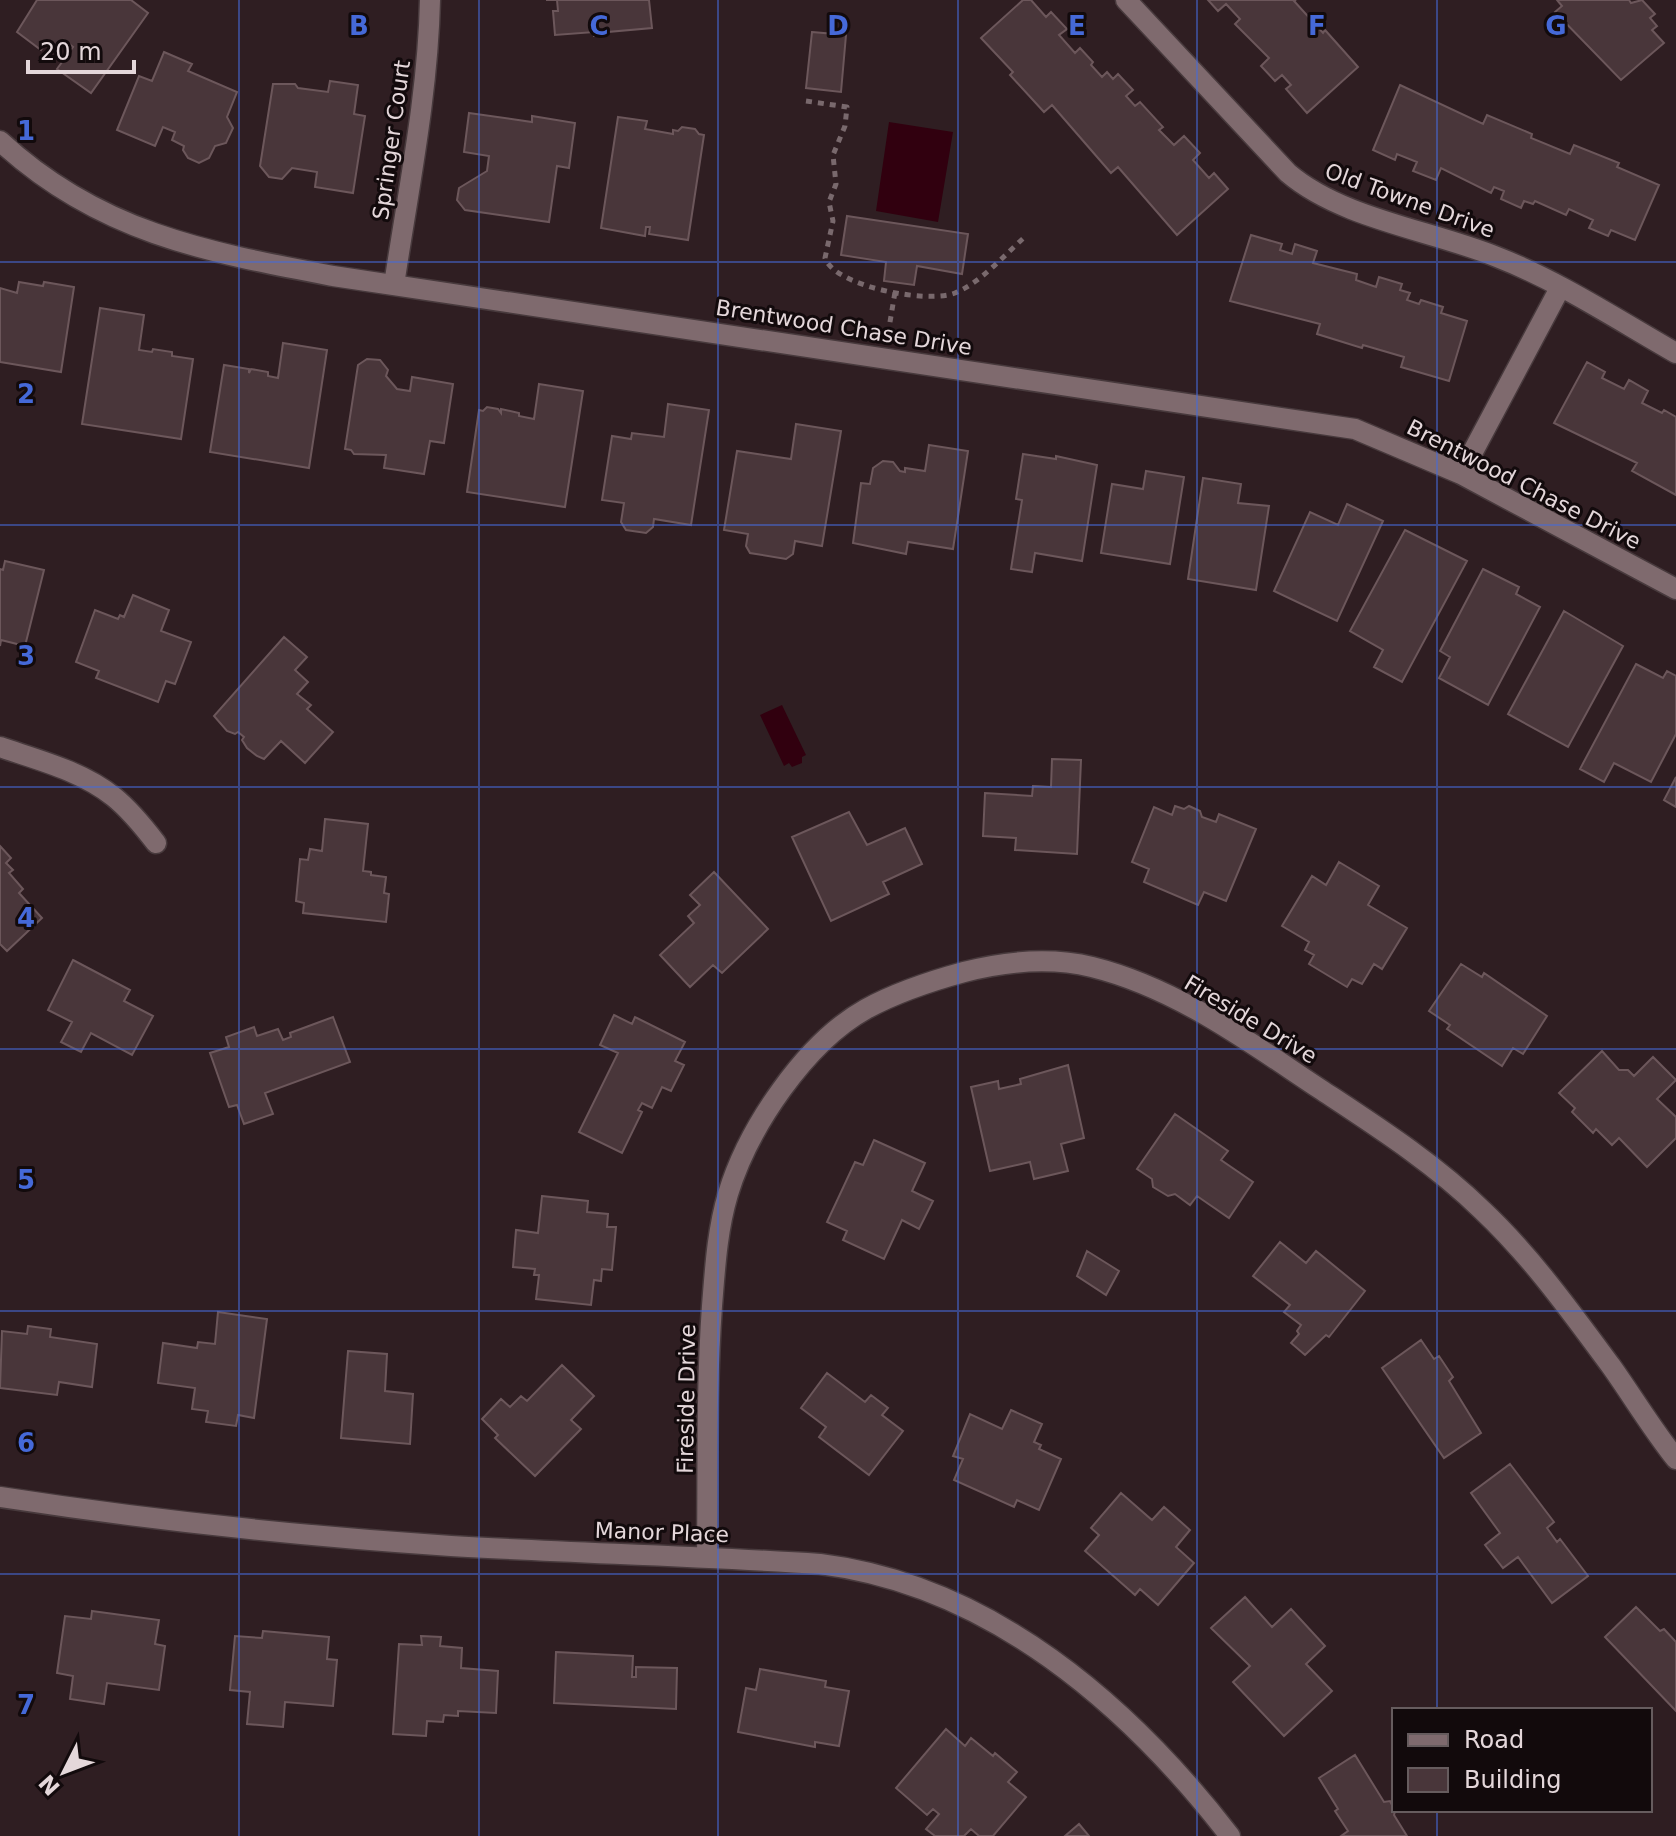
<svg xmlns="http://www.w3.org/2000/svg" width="1676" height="1836" font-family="'DejaVu Sans',sans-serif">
<rect width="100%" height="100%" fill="#2f1e22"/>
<path fill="#31000f" d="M 889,122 L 953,132 L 938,222 L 876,211 Z
M 782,705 L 806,755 L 802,757 L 802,763 L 792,767 L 789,763 L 784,766 L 760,715 Z"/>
<path fill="#49363a" stroke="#6c575b" stroke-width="2" d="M 37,0 L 131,0 L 148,13 L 91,93 L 57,69 L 73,47 L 64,40 L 58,48 L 47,41 L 41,50 L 17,32 Z
M 546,0 L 649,0 L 652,28 L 608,32 L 608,35 L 594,36 L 594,32 L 555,35 L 553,11 L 558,11 L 557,0 Z
M 1023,0 L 1031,0 L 1046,17 L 1051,12 L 1067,29 L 1059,35 L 1075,53 L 1080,48 L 1093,62 L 1091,65 L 1102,77 L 1107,72 L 1113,79 L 1118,74 L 1133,90 L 1126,96 L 1135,106 L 1140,102 L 1163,127 L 1159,130 L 1174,145 L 1184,136 L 1200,153 L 1193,160 L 1209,178 L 1214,173 L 1228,189 L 1177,235 L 1118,167 L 1111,173 L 1052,105 L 1044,112 L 1010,75 L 1013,72 L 981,38 Z
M 1208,0 L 1296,0 L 1294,1 L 1323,33 L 1325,30 L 1358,67 L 1307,113 L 1286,89 L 1291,85 L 1282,75 L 1275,81 L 1261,66 L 1269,58 L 1235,24 L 1240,19 L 1226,4 L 1218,11 Z
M 1557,0 L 1629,0 L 1631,3 L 1642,0 L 1655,14 L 1650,18 L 1657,26 L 1652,30 L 1664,43 L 1621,80 L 1555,12 L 1562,6 Z
M 812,32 L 846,35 L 841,92 L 806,88 Z
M 164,52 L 192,64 L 188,71 L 237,92 L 227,117 L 233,128 L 226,143 L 215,146 L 209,158 L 199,163 L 188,158 L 183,150 L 184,146 L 172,140 L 175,132 L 163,127 L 155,146 L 117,130 L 139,76 L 152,81 Z
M 330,81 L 358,85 L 354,114 L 365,116 L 353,193 L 315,187 L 317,172 L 292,168 L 282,179 L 269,177 L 260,166 L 273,84 L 295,84 L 298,88 L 328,92 Z
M 1400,85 L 1483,124 L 1487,115 L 1532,134 L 1531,138 L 1570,154 L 1574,145 L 1619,163 L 1617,167 L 1659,185 L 1635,240 L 1611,230 L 1608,236 L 1589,228 L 1593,220 L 1569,209 L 1566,215 L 1535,201 L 1533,204 L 1524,201 L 1521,208 L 1501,199 L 1504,191 L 1494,187 L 1491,193 L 1441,168 L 1436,180 L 1413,171 L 1417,162 L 1397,154 L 1395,160 L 1373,150 Z
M 469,113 L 532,122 L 532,116 L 575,123 L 569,168 L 557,166 L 549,222 L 465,210 L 457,200 L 459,188 L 487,171 L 489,156 L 464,152 Z
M 618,117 L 647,121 L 645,129 L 673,134 L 673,130 L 678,131 L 682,127 L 695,129 L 699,134 L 704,135 L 688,240 L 649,234 L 650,227 L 646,227 L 645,236 L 601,228 Z
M 847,216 L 968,234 L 962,274 L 917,266 L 914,285 L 884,281 L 886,262 L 841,255 Z
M 1251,235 L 1282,244 L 1280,250 L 1292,254 L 1295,244 L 1317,251 L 1313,263 L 1357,274 L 1356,280 L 1376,287 L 1379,277 L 1402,284 L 1400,290 L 1410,293 L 1407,300 L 1419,304 L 1421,300 L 1443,307 L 1441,313 L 1467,321 L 1449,381 L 1401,367 L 1404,357 L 1363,345 L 1362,348 L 1317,334 L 1320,324 L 1230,301 Z
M 19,282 L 43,286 L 44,282 L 74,287 L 61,372 L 0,362 L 0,288 L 17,293 Z
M 100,308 L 144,315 L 139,350 L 152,352 L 153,349 L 172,352 L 172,356 L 193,359 L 181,439 L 82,424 Z
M 283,343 L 327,350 L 309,468 L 210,452 L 224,365 L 249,369 L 249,373 L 251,369 L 268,372 L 268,376 L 278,378 Z
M 367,359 L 380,360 L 388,370 L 386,376 L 397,389 L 410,391 L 412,377 L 453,384 L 444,443 L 430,441 L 424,474 L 384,468 L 386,455 L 354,454 L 351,450 L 345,449 L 358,365 Z
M 1587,362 L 1605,372 L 1602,378 L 1624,389 L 1629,380 L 1648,391 L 1642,403 L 1662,413 L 1664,410 L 1676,417 L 1676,495 L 1632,471 L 1637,463 L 1554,423 Z
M 539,384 L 583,391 L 565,507 L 467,492 L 479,410 L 483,411 L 487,407 L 498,409 L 501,413 L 501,409 L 519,413 L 519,416 L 534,419 Z
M 668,404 L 709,410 L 691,525 L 654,519 L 653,527 L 646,533 L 626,530 L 621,522 L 624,503 L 602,500 L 612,436 L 631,439 L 632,433 L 664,437 Z
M 796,424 L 841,431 L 822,546 L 795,541 L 793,554 L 786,559 L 750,553 L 746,546 L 748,534 L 724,530 L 737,451 L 791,459 Z
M 929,445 L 968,451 L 953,549 L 908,542 L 906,554 L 853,543 L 861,483 L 870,484 L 873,468 L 883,461 L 893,462 L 900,471 L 905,472 L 905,468 L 925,471 Z
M 1023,454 L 1056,459 L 1056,456 L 1097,465 L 1082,561 L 1035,553 L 1032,572 L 1011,569 L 1022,500 L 1016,499 Z
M 1146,471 L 1184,477 L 1170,564 L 1101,553 L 1112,484 L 1143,489 Z
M 1203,478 L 1241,484 L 1238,503 L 1269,506 L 1256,590 L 1188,579 Z
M 1347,504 L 1383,521 L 1337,621 L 1274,591 L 1310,512 L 1338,525 Z
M 1405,530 L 1467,561 L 1402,682 L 1374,667 L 1383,650 L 1350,631 Z
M 5,561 L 44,570 L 25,646 L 1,640 L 0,646 L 0,569 L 3,570 Z
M 1483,569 L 1519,587 L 1516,594 L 1540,607 L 1488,705 L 1439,678 L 1450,657 L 1440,651 Z
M 133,595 L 169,610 L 161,631 L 191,642 L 175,684 L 166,681 L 158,702 L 96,678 L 99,671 L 76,662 L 95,610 L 118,619 L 120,615 L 124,617 Z
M 1564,611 L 1623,646 L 1568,747 L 1508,714 Z
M 284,637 L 307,657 L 295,670 L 308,682 L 297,694 L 311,705 L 307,709 L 333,732 L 305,763 L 281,741 L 264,759 L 257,756 L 247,748 L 242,740 L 244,737 L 238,732 L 235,734 L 227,731 L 214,716 Z
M 1636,664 L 1663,678 L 1667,671 L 1676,676 L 1676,734 L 1651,782 L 1614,763 L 1604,782 L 1580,769 Z
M 1052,759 L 1081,760 L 1077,854 L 1015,850 L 1016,838 L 983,836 L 985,793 L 1032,796 L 1033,786 L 1051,787 Z
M 1676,777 L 1676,807 L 1664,800 Z
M 1175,806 L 1184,809 L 1189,806 L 1200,811 L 1202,817 L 1216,822 L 1219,814 L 1256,829 L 1226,901 L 1204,892 L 1198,905 L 1144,882 L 1149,869 L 1132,862 L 1154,807 L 1172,815 Z
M 849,812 L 867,845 L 905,828 L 922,864 L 883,882 L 889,894 L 831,921 L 792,837 Z
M 325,819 L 368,824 L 363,871 L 371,872 L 371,875 L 386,877 L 384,893 L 389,894 L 386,922 L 303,913 L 304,903 L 296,901 L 300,859 L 308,860 L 310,849 L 322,851 Z
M 0,846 L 11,858 L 6,863 L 13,870 L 9,873 L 23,889 L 19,893 L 42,918 L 7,951 L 0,944 Z
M 1339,862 L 1379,886 L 1368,905 L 1407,928 L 1382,969 L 1374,964 L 1362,984 L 1352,979 L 1347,987 L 1309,964 L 1314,955 L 1305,950 L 1309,942 L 1282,926 L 1312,876 L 1326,885 Z
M 714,872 L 768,929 L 722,973 L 713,965 L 690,987 L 660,955 L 694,923 L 688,916 L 700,905 L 690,895 Z
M 73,960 L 130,990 L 124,1001 L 153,1016 L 132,1055 L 91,1033 L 81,1052 L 61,1042 L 72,1022 L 48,1010 Z
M 1461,964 L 1482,977 L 1484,973 L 1547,1016 L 1523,1054 L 1513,1048 L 1502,1066 L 1447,1029 L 1450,1025 L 1429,1011 Z
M 614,1015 L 632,1024 L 635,1017 L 685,1042 L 675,1061 L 684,1065 L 671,1091 L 662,1087 L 652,1108 L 642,1103 L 638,1110 L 642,1112 L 622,1153 L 579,1132 L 618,1053 L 600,1045 Z
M 333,1017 L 350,1062 L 265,1093 L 273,1114 L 244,1124 L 237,1105 L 229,1107 L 210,1053 L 229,1047 L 226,1037 L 254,1027 L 257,1036 L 278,1029 L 283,1040 L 291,1037 L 290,1033 Z
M 1602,1051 L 1619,1070 L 1628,1070 L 1634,1076 L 1653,1057 L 1676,1080 L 1657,1099 L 1676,1117 L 1676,1138 L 1647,1167 L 1619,1138 L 1612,1145 L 1596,1129 L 1593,1133 L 1572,1112 L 1575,1108 L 1559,1093 Z
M 1068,1065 L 1084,1138 L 1061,1144 L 1068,1171 L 1034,1179 L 1030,1162 L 990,1171 L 971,1087 L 998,1081 L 999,1089 L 1021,1084 L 1020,1079 Z
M 1175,1114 L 1228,1151 L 1221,1160 L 1253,1182 L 1229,1218 L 1197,1196 L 1190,1205 L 1175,1194 L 1168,1196 L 1153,1187 L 1152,1179 L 1137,1169 Z
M 874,1140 L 925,1163 L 912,1191 L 933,1201 L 919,1229 L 902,1220 L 884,1259 L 843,1240 L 847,1231 L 827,1222 L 855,1162 L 863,1165 Z
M 542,1196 L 588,1201 L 587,1212 L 608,1214 L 607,1227 L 616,1227 L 612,1270 L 602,1269 L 601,1281 L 594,1280 L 591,1305 L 536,1299 L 539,1275 L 534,1275 L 535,1269 L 513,1267 L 516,1230 L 538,1233 Z
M 1280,1242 L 1306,1263 L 1316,1251 L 1365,1291 L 1329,1337 L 1326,1335 L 1305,1355 L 1291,1343 L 1299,1334 L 1297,1331 L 1301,1325 L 1284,1312 L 1290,1305 L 1253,1276 Z
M 1087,1251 L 1119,1271 L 1106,1295 L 1077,1276 Z
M 218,1312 L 267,1319 L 254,1418 L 238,1415 L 236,1426 L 206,1422 L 208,1411 L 192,1409 L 195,1388 L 158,1383 L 163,1343 L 197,1348 L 198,1342 L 215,1344 Z
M 28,1326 L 51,1329 L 50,1337 L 97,1344 L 92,1387 L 59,1382 L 57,1395 L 0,1388 L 2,1331 L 27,1334 Z
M 1421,1340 L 1434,1359 L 1439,1356 L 1453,1377 L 1449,1381 L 1481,1433 L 1444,1458 L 1382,1368 Z
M 348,1351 L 387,1354 L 385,1391 L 413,1394 L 410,1444 L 341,1438 Z
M 562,1365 L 594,1396 L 571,1420 L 581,1429 L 535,1476 L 495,1438 L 498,1435 L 482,1419 L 501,1399 L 510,1407 L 521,1396 L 527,1401 Z
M 827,1373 L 865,1402 L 871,1395 L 888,1408 L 882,1415 L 903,1431 L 869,1475 L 819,1437 L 826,1427 L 801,1408 Z
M 1011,1410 L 1042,1424 L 1034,1442 L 1041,1445 L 1039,1449 L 1061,1459 L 1039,1510 L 1017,1500 L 1014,1507 L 954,1480 L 963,1459 L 953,1456 L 970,1414 L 1002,1429 Z
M 1510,1464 L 1554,1522 L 1547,1528 L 1557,1542 L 1560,1539 L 1588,1576 L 1552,1603 L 1518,1557 L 1503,1568 L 1485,1545 L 1500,1533 L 1471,1493 Z
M 1121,1493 L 1152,1520 L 1164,1507 L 1190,1530 L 1176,1547 L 1194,1563 L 1158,1605 L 1140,1589 L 1135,1595 L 1085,1551 L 1099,1535 L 1091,1528 Z
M 1245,1597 L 1272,1627 L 1291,1609 L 1325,1646 L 1306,1664 L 1332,1691 L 1284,1736 L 1233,1682 L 1250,1666 L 1211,1628 Z
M 1636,1607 L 1660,1631 L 1664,1629 L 1676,1642 L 1676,1711 L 1605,1637 Z
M 92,1611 L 159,1620 L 155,1644 L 165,1646 L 159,1690 L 107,1683 L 104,1704 L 70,1699 L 73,1676 L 57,1673 L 65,1616 L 91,1619 Z
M 263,1631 L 329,1637 L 327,1659 L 337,1660 L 333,1706 L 285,1702 L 283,1727 L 247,1724 L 250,1692 L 230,1690 L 235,1636 L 262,1638 Z
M 421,1636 L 441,1637 L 440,1646 L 462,1648 L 461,1668 L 498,1671 L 496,1713 L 458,1711 L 458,1716 L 444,1715 L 443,1722 L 427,1721 L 426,1736 L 393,1734 L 399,1644 L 422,1645 Z
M 556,1652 L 633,1656 L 632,1677 L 636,1677 L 636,1667 L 677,1668 L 676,1709 L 554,1703 Z
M 760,1669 L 826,1681 L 825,1687 L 849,1691 L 839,1746 L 815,1742 L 815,1747 L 738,1732 L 746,1688 L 756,1690 Z
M 946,1729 L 965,1746 L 971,1738 L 993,1756 L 995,1753 L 1017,1772 L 1008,1782 L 1026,1797 L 993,1836 L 979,1836 L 971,1829 L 964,1836 L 935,1836 L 926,1829 L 939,1814 L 933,1809 L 927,1815 L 896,1788 Z
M 1355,1755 L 1384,1802 L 1390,1801 L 1395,1811 L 1394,1815 L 1407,1836 L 1341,1836 L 1348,1831 L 1335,1811 L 1338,1809 L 1319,1778 Z
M 1079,1824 L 1089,1836 L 1065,1836 Z"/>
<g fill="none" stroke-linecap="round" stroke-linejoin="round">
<defs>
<path id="minor" d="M 1126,0 L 1288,173 C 1342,219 1431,230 1497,257 C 1559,281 1618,320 1676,353
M 0,141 C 98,232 206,252 333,276 L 1355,429 L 1461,474 L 1676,589
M 394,285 C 408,191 428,95 430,0
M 1461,474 L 1560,288
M 0,747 C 38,760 82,771 114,797 C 130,810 143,826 156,843
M 0,1497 C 149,1520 300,1536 451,1546 C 574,1553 697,1556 820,1564 C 990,1585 1128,1704 1230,1836
M 707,1557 C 708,1474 706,1390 712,1306 C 715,1269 717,1231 728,1194 C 748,1128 805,1043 866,1009 C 897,992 931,981 964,972 C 1007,961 1050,957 1092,967 C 1177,988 1249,1042 1320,1089 C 1376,1126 1434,1163 1482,1210 C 1531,1256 1571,1312 1611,1366 C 1633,1397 1652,1429 1676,1459"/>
</defs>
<use href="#minor" stroke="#483a3d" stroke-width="23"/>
<path stroke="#79696d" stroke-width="5" stroke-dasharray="6 6" stroke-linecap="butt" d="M 806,101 L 847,107 L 845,126 L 833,155 L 836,184 L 829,202 L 833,221 L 825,258 C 835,287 929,304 955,293 C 982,282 1005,254 1027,235
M 888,334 L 895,292"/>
<use href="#minor" stroke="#7f6a6e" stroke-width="20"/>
</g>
<path fill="none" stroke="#4569d8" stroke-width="2" stroke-opacity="0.55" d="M 239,0 L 239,1836M 479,0 L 479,1836M 718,0 L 718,1836M 958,0 L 958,1836M 1197,0 L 1197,1836M 1437,0 L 1437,1710M 0,262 L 1676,262M 0,525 L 1676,525M 0,787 L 1676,787M 0,1049 L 1676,1049M 0,1311 L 1676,1311M 0,1574 L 1676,1574M 1437,1810 L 1437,1836"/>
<g text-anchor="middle" stroke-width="6" stroke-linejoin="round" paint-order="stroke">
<g font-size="22" fill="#e4d7da" stroke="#120a0c">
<text transform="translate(391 140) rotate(-82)" y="8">Springer Court</text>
<text transform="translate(1410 200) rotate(20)" y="8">Old Towne Drive</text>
<text transform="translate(844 327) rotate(9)" y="8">Brentwood Chase Drive</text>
<text transform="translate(1524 484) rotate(27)" y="8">Brentwood Chase Drive</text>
<text transform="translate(1251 1019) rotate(31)" y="8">Fireside Drive</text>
<text transform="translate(686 1399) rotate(-89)" y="8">Fireside Drive</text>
<text transform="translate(662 1532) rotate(2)" y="8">Manor Place</text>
</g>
</g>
<g font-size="26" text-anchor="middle" font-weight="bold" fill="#4569d8" stroke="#120a0c" stroke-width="6" stroke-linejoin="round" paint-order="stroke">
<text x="359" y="35">B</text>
<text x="599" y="35">C</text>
<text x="838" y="35">D</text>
<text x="1077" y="35">E</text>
<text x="1317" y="35">F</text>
<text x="1556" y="35">G</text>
<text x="26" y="140">1</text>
<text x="26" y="403">2</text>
<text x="26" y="665">3</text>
<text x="26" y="927">4</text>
<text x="26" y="1189">5</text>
<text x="26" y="1452">6</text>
<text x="26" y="1714">7</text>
</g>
<rect x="1392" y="1708" width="260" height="104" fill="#120a0c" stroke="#665c5e" stroke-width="2"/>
<rect x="1408" y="1734" width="40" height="12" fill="#7f6a6e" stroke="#665c5e" stroke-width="2"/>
<text x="1464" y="1748" font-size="24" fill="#e4d7da">Road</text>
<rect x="1408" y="1768" width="40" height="24" fill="#49363a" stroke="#665c5e" stroke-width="2"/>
<text x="1464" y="1788" font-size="24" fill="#e4d7da">Building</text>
<g transform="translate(64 1772) rotate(228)" stroke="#120a0c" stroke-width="6" paint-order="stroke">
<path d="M0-6L14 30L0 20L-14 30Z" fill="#e4d7da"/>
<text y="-12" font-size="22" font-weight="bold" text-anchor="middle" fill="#e4d7da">N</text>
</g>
<path d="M28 60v12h106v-12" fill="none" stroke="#e4d7da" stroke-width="4"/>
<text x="40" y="60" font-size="24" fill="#e4d7da" stroke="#120a0c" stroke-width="6" paint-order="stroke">20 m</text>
</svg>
